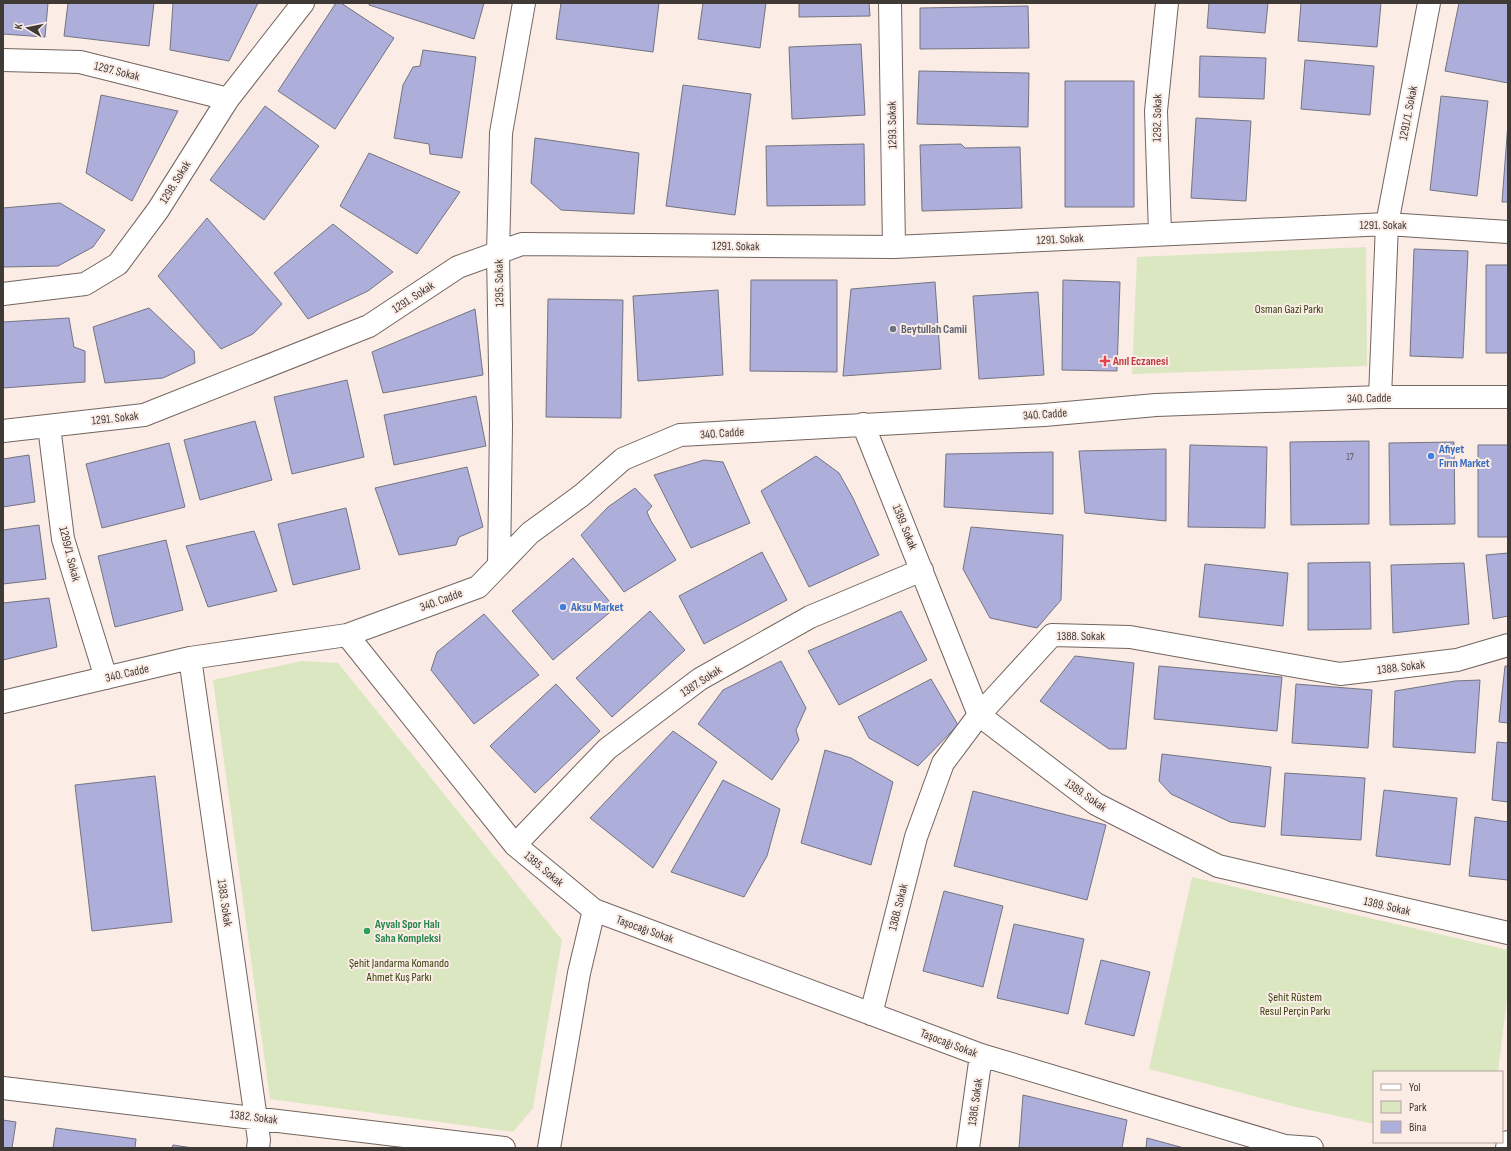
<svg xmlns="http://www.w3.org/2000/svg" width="1511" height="1151" font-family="'Sofia Sans Condensed',sans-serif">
<rect width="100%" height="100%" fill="#fbece5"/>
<path fill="#dbe7c0" d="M 1366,247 L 1367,366 L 1132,374 L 1137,257 Z
M 302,661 L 338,663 L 562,940 L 533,1108 L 513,1132 L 270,1099 L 213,680 Z
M 1192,877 L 1508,950 L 1508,991 L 1498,1072 L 1374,1072 L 1374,1124 L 1296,1107 L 1149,1069 Z"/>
<path fill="#adaed9" stroke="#747481" d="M 3,3 L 48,3 L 45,37 L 3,34 Z
M 68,3 L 154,3 L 149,46 L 64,36 Z
M 173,3 L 258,3 L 229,61 L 170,50 Z
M 336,3 L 341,3 L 394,38 L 335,129 L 278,91 Z
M 369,3 L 484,3 L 474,39 L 369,5 Z
M 561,3 L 659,3 L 653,52 L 556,39 Z
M 703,3 L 766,3 L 760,48 L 698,39 Z
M 799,3 L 869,3 L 870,16 L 799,17 Z
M 1209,3 L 1268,3 L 1265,33 L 1207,28 Z
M 1301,3 L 1381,3 L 1377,47 L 1298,41 Z
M 1459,3 L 1508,3 L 1508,83 L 1445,71 Z
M 1028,6 L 1029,48 L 920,49 L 920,8 Z
M 861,44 L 865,115 L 792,119 L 789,47 Z
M 423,50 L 476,57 L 462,158 L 430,154 L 429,144 L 394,138 L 403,85 L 413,67 L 420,66 Z
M 1200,56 L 1266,58 L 1264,99 L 1199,97 Z
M 1305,60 L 1374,66 L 1370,115 L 1301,109 Z
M 919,71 L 1029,73 L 1028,127 L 917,124 Z
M 1065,81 L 1134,81 L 1134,207 L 1065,207 Z
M 683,85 L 751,94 L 735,215 L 666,206 Z
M 101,95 L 178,111 L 132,201 L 86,173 Z
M 1441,96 L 1488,101 L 1477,196 L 1430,190 Z
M 265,106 L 319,146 L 264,220 L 210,180 Z
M 1196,118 L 1251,121 L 1246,201 L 1191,198 Z
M 1508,123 L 1508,202 L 1502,202 Z
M 535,138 L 639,153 L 634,214 L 561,210 L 531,183 Z
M 864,144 L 865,205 L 767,206 L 766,146 Z
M 961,144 L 965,148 L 1020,147 L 1022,208 L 922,211 L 920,145 Z
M 369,153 L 460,192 L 417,254 L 340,206 Z
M 60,203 L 105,230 L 93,247 L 58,266 L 3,267 L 3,208 Z
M 207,218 L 282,304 L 253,334 L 221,349 L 158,276 Z
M 333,224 L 393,272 L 368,291 L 308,319 L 274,273 Z
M 1414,249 L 1468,251 L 1463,358 L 1410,356 Z
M 1486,265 L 1508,265 L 1508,353 L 1486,353 Z
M 751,280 L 837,280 L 837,372 L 750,371 Z
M 1063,280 L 1120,282 L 1117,371 L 1062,370 Z
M 935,282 L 941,369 L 843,376 L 851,289 Z
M 718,290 L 723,375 L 638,381 L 633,296 Z
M 1038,292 L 1044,375 L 979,379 L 973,296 Z
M 548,299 L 623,300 L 621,418 L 546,417 Z
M 149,308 L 194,351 L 195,363 L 163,378 L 105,383 L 93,327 Z
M 475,309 L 483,375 L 383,393 L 372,352 Z
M 69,318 L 74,347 L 85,351 L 85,382 L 3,388 L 3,322 Z
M 347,380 L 364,457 L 292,474 L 274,397 Z
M 476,396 L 486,446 L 394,465 L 384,415 Z
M 255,421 L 272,480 L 200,500 L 184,440 Z
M 1369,441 L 1369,524 L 1291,525 L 1290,442 Z
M 1454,442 L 1455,524 L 1390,525 L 1389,443 Z
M 169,443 L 185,507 L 102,528 L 86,464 Z
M 1190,445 L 1267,447 L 1265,528 L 1188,527 Z
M 1478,445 L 1508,445 L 1508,537 L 1478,537 Z
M 1166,449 L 1166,521 L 1085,513 L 1079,451 Z
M 1053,452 L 1053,514 L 944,507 L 946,454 Z
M 29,455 L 35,502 L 3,507 L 3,459 Z
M 816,456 L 839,473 L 853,498 L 879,555 L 809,587 L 761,491 Z
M 704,460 L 723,462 L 750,523 L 691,548 L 654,475 Z
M 467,467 L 483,527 L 459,537 L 456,545 L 399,555 L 375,488 Z
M 635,488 L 652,506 L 647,512 L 651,521 L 676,560 L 624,592 L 581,535 L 608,507 Z
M 346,508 L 360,569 L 293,585 L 278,524 Z
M 39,525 L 46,579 L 3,584 L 3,530 Z
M 971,527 L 1063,535 L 1061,600 L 1037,628 L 990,618 L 963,569 Z
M 254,531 L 277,591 L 208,607 L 186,546 Z
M 166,540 L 183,610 L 115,627 L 98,556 Z
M 762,552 L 787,600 L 704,644 L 679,596 Z
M 1508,553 L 1508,616 L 1493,619 L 1486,555 Z
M 573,558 L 615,608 L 553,660 L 512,611 Z
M 1370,562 L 1371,629 L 1308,630 L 1308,563 Z
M 1464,563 L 1469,624 L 1393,633 L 1391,565 Z
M 1205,564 L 1288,573 L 1283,626 L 1199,617 Z
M 49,598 L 57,647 L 3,660 L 3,603 Z
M 650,611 L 685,650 L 612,717 L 576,678 Z
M 901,611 L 927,660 L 839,705 L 808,651 Z
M 484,614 L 539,675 L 474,724 L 431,670 L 437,652 Z
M 1075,656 L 1134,663 L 1126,749 L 1109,749 L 1040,701 Z
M 781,661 L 806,708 L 796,730 L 799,740 L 772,780 L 698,724 L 723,690 Z
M 1159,666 L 1282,677 L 1277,731 L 1154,719 Z
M 1505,666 L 1508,666 L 1508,723 L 1499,722 Z
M 931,679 L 958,725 L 918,766 L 869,738 L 858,717 Z
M 1480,680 L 1475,753 L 1393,747 L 1395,691 L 1455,681 Z
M 556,684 L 600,731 L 535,793 L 490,746 Z
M 1296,684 L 1372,690 L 1368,748 L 1292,743 Z
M 673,731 L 717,762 L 653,868 L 590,818 Z
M 1497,742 L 1508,743 L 1508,802 L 1492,800 Z
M 825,750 L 851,758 L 893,782 L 871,865 L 801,843 Z
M 1162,754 L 1271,767 L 1265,827 L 1230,822 L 1171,794 L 1159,781 Z
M 1285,773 L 1365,778 L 1361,840 L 1281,835 Z
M 155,776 L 172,922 L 92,931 L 75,785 Z
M 723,780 L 780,809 L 767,856 L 744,897 L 671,872 Z
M 1384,790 L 1457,798 L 1450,865 L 1376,856 Z
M 973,791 L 1106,825 L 1087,900 L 954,866 Z
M 1475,817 L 1508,822 L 1508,880 L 1469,876 Z
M 944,891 L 1003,906 L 983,987 L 923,971 Z
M 1014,924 L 1084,939 L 1068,1014 L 997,998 Z
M 1101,960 L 1150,972 L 1134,1036 L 1085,1024 Z
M 1023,1095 L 1127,1120 L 1122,1148 L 1019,1148 Z
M 3,1120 L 16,1122 L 12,1148 L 3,1148 Z
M 56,1128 L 136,1139 L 135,1148 L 53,1148 Z
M 1147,1138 L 1184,1148 L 1146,1148 Z
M 173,1145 L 193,1148 L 172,1148 Z"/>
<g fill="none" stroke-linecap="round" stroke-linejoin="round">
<defs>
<path id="street" d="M 890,3 L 894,247
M 3,60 L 80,62 L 228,99
M 1160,233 L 1156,111 L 1167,3
M 3,294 L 85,284 L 118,264 L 158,210 L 228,99 L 303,3
M 1380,397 L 1387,224 L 1429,3
M 863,424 L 979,715 L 1096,804 L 1218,866 L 1508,933
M 49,426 L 63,539 L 106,678
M 3,431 L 144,415 L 369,326 L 458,267 L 522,244 L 894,247 L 1387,224 L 1508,232
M 499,565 L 501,425 L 498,253 L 501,133 L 524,3
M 347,635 L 515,845 L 594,910 L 579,973 L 549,1148
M 190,658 L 259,1140 L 258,1148
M 3,702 L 190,658 L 347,635 L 478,587 L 530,533 L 582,495 L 623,459 L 680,435 L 1044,415 L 1156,405 L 1380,397 L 1508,397
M 515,845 L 607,749 L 700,679 L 810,617 L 922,570
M 594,910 L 981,1055 L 1285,1146 L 1312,1148
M 871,1014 L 916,837 L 943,763 L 979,715 L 1052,635 L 1130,637 L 1340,674 L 1457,660 L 1508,645
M 3,1088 L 504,1148
M 968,1148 L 981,1055
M 1507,1148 L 1508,1142"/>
</defs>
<use href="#street" stroke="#72655f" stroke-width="24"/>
<use href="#street" stroke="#fff" stroke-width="22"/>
</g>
<circle fill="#6b7280" stroke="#fbece5" stroke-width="1.5" cx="893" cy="329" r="4"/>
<path fill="#e0444e" stroke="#fbece5" stroke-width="1.5" d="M1103 355h4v4h4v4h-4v4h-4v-4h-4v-4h4z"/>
<g fill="#3f7fe0" stroke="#fbece5" stroke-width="1.5">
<circle cx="1431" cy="456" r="4"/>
<circle cx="563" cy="607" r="4"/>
</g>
<circle fill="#2e9e5b" stroke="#fbece5" stroke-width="1.5" cx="367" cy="931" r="4"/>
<g text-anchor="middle" stroke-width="4" stroke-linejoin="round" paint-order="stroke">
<g font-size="10" fill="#5b5760">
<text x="1350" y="460">17</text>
</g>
<g font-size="12" fill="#403a37" stroke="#fbece5">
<text transform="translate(117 71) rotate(14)" y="4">1297. Sokak</text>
<text transform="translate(1408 113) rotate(-79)" y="4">1291/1. Sokak</text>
<text transform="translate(1157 118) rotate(-89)" y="4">1292. Sokak</text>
<text transform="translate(892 125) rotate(-91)" y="4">1293. Sokak</text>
<text transform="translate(175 182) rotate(-58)" y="4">1298. Sokak</text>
<text x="1383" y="229">1291. Sokak</text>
<text transform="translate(1060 239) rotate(-3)" y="4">1291. Sokak</text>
<text transform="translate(736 246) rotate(1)" y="4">1291. Sokak</text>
<text transform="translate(499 283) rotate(-91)" y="4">1295. Sokak</text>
<text transform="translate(413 297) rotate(-33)" y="4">1291. Sokak</text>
<text transform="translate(1369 398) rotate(-1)" y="4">340. Cadde</text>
<text transform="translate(1045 414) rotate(-4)" y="4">340. Cadde</text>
<text transform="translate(115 418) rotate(-6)" y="4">1291. Sokak</text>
<text transform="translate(722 433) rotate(-4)" y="4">340. Cadde</text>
<text transform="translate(905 527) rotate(68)" y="4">1389. Sokak</text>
<text transform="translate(70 554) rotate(76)" y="4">1299/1. Sokak</text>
<text transform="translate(441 600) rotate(-20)" y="4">340. Cadde</text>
<text x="1081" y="640">1388. Sokak</text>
<text transform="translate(1401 667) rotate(-7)" y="4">1388. Sokak</text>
<text transform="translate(127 673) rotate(-13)" y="4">340. Cadde</text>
<text transform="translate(701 681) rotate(-33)" y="4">1387. Sokak</text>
<text transform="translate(1086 795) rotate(35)" y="4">1389. Sokak</text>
<text transform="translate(544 869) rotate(40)" y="4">1385. Sokak</text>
<text transform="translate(225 903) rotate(82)" y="4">1383. Sokak</text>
<text transform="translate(1387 906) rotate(13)" y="4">1389. Sokak</text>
<text transform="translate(898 907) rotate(-76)" y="4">1388. Sokak</text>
<text transform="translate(645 929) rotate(20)" y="4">Taşocağı Sokak</text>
<text transform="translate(949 1043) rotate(21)" y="4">Taşocağı Sokak</text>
<text transform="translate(975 1102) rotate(-82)" y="4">1386. Sokak</text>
<text transform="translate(254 1117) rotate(7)" y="4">1382. Sokak</text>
</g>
<g font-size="12" fill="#33400e" stroke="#fbece5">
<text x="1289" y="313">Osman Gazi Parkı</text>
<text x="399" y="967">Şehit Jandarma Komando<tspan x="399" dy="14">Ahmet Kuş Parkı</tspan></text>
<text x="1295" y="1001">Şehit Rüstem<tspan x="1295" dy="14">Resul Perçin Parkı</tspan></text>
</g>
<g font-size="12" font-weight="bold" fill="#5b616d" stroke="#fbece5" text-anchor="start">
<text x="901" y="333">Beytullah Camii</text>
</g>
<g font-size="12" font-weight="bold" fill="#be3a42" stroke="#fbece5" text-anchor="start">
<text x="1113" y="365">Anıl Eczanesi</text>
</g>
<g font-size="12" font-weight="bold" fill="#366cbe" stroke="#fbece5" text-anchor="start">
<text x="1439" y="453">Afiyet<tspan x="1439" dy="14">Fırın Market</tspan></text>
<text x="571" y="611">Aksu Market</text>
</g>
<g font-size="12" font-weight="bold" fill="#27864d" stroke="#fbece5" text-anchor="start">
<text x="375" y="928">Ayvalı Spor Halı<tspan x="375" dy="14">Saha Kompleksi</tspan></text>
</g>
</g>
<rect width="1511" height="1151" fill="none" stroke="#403a37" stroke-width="8"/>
<rect x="1373" y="1071" width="130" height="72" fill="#fbece5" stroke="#b0a59f"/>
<rect x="1381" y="1084" width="20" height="6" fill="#ffffff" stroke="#b0a59f"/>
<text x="1409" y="1091" font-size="12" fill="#403a37">Yol</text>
<rect x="1381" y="1101" width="20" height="12" fill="#dbe7c0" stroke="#b0a59f"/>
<text x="1409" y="1111" font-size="12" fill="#403a37">Park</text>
<rect x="1381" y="1121" width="20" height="12" fill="#adaed9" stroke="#b0a59f"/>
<text x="1409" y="1131" font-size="12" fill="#403a37">Bina</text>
<g transform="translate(28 28) rotate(280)" stroke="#fbece5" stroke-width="3" paint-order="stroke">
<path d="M0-3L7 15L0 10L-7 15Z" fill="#403a37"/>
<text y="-6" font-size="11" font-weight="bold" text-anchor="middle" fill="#403a37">K</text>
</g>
</svg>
